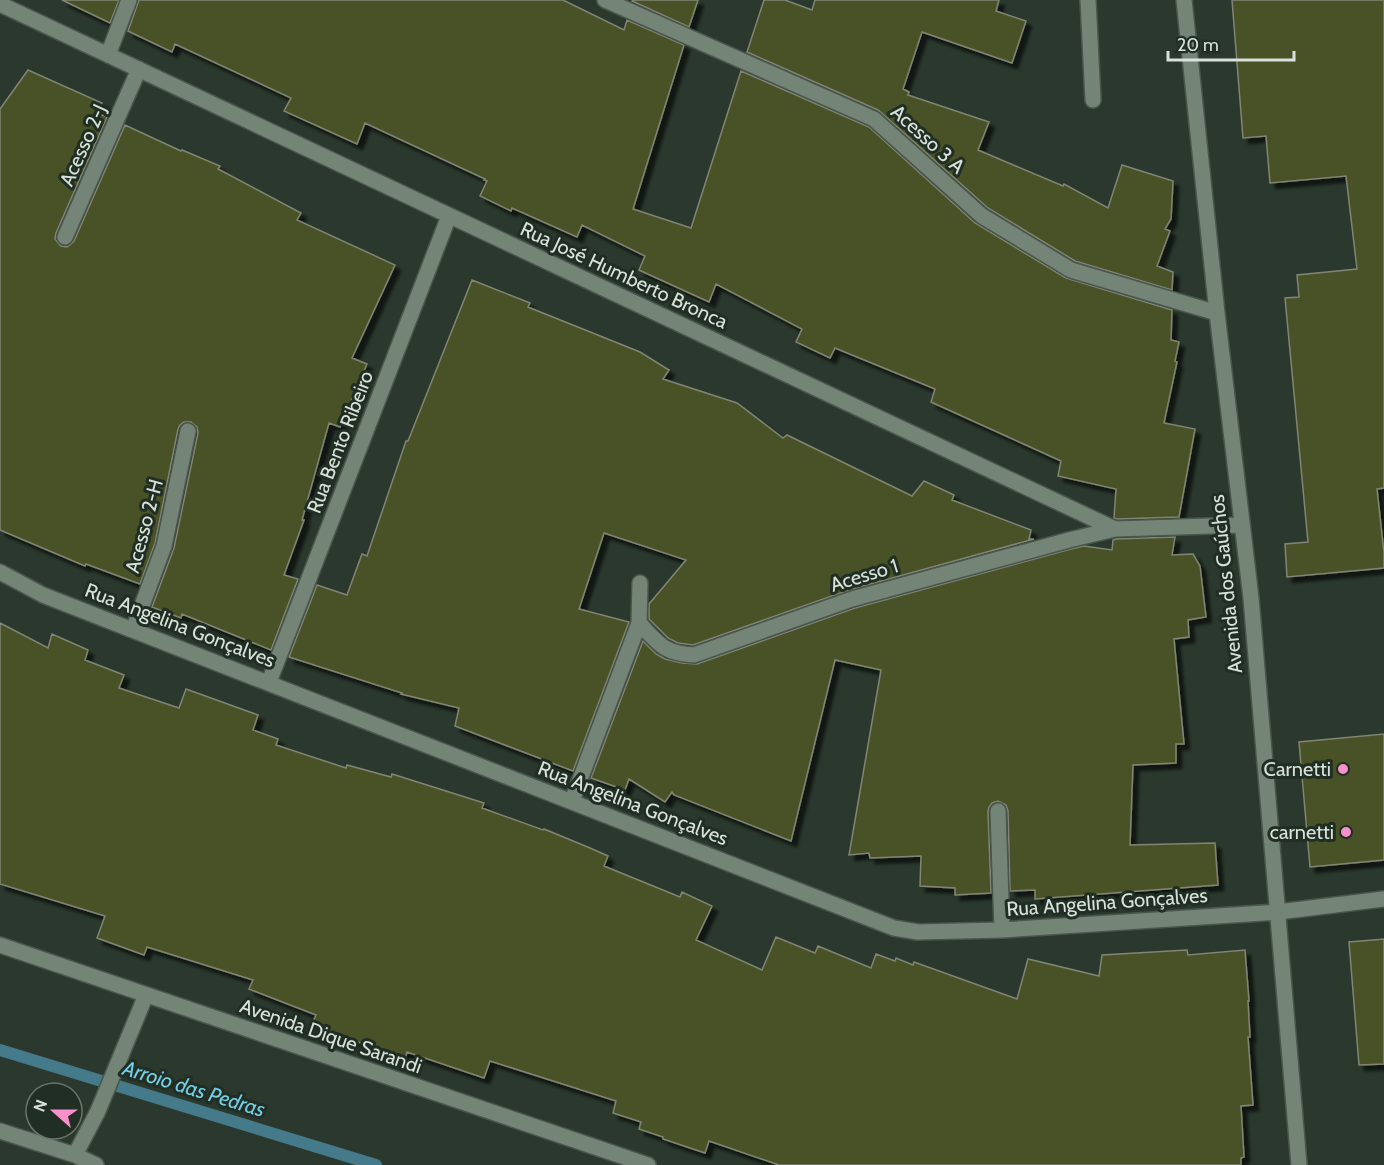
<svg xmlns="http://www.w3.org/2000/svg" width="1384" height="1165" font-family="Cabin,sans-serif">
<defs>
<filter id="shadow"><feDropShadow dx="5.5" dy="5.5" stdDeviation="1.5" flood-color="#0009"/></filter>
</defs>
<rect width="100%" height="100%" fill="#2a382d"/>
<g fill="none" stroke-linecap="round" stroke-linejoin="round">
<path stroke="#447a89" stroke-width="12" d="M 0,1050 L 376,1165"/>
</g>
<path fill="#495128" stroke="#818573" stroke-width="1.5" filter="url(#shadow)" d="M 62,0 L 119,0 L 110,23 Z
M 139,0 L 563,0 L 624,30 L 627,20 L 684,45 L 633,209 L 691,228 L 741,71 L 869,127 L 975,223 L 1066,278 L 1172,310 L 1171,340 L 1179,342 L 1175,361 L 1177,362 L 1164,423 L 1195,429 L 1179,517 L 1117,519 L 1114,518 L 1116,489 L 1058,476 L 1061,461 L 931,402 L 935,389 L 835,348 L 830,358 L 796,342 L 802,329 L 716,284 L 709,302 L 639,270 L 645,256 L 582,225 L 577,237 L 512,208 L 511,211 L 480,196 L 487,181 L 484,180 L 485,179 L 365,123 L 357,144 L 284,111 L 291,98 L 175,44 L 172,52 L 128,31 Z
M 633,0 L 698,0 L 689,27 L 632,1 Z
M 764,0 L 785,0 L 812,10 L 815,0 L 999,0 L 996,11 L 1026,21 L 1012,63 L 922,32 L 903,89 L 909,92 L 908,95 L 989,122 L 978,150 L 1063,186 L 1064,184 L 1108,208 L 1122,165 L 1173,181 L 1171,219 L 1165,229 L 1170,231 L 1157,266 L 1173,272 L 1172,290 L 1075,261 L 988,208 L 878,110 L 747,52 Z
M 1232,0 L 1384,0 L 1384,488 L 1377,489 L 1384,553 L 1384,568 L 1287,577 L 1285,544 L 1308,542 L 1285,298 L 1299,297 L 1297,275 L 1357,269 L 1346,176 L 1270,183 L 1266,136 L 1243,138 Z
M 28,70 L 102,103 L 97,113 L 107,117 L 56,233 L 55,239 L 61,246 L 67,247 L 71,244 L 74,241 L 125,125 L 181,151 L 182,150 L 220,166 L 218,169 L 301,213 L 297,220 L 395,265 L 352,358 L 367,364 L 340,427 L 329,423 L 302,520 L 304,520 L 284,575 L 298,579 L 271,650 L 182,614 L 181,618 L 152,607 L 174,548 L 198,433 L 197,427 L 191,422 L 184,422 L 180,425 L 178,429 L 155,543 L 140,584 L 86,564 L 85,566 L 0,530 L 0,109 Z
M 472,280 L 530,303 L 528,307 L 640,352 L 669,370 L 663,379 L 737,403 L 783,438 L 787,435 L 912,496 L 924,481 L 954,495 L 952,500 L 1031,530 L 1029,539 L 1034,539 L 849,590 L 693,645 L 678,643 L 668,638 L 649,619 L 649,604 L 686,560 L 604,533 L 579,609 L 629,622 L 573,771 L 455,726 L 459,708 L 401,694 L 402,693 L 289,657 L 317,585 L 347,595 L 362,554 L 367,556 L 406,441 L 408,441 Z
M 1175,537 L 1172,555 L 1193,554 L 1200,566 L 1206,617 L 1188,620 L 1189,637 L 1174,639 L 1184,744 L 1176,744 L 1176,763 L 1133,765 L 1130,845 L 1215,843 L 1218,885 L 1035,899 L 1035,890 L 1010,891 L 1008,811 L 1006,805 L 998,801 L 992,803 L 989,807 L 988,811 L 991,893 L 955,895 L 955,888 L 920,886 L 921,856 L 870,858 L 869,853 L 849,855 L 881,670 L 835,660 L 791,841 L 674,795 L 672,792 L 665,802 L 629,779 L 625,790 L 591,778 L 643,641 L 656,654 L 665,659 L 682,663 L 697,664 L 855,608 L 1071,549 L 1084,546 L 1112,550 L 1113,540 L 1116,539 Z
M 0,623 L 48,648 L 52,634 L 88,650 L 85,660 L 124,675 L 119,688 L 179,708 L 186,689 L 258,715 L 253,730 L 278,739 L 276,745 L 346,768 L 347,765 L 391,777 L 392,774 L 484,803 L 482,808 L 543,830 L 544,829 L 590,848 L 608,856 L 604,866 L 680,897 L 682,892 L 712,906 L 696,940 L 762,970 L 776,937 L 815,953 L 818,946 L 871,968 L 876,954 L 895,961 L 896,958 L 913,965 L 914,962 L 1017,999 L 1028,959 L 1099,976 L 1102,955 L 1187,950 L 1188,955 L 1245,950 L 1249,1001 L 1248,1001 L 1250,1037 L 1248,1037 L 1253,1105 L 1241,1106 L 1244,1157 L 1241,1158 L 1241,1165 L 779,1165 L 709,1141 L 705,1153 L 663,1139 L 663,1137 L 639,1129 L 641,1122 L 613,1113 L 616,1101 L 490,1061 L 484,1078 L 407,1052 L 405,1059 L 371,1048 L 371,1047 L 312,1024 L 316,1015 L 249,989 L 253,980 L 147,947 L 144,955 L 97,938 L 105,916 L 0,884 Z
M 1384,734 L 1384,860 L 1310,867 L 1299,742 Z
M 1384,939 L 1384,1064 L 1359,1065 L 1349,942 Z"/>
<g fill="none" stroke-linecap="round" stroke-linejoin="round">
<defs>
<path id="minor" d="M 605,0 L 874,119 L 982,216 L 1071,270 L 1217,313
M 1088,0 L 1093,100
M 1184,0 L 1217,313 L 1251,598 L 1299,1165
M 0,4 L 1115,529 L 1242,525
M 108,55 L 129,0
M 65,237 L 139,69
M 0,572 L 43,595 L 894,928 L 918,932 L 1002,930 L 1278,912 L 1384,899
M 639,623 L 640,583
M 133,630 L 164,546 L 188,431
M 269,682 L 449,216
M 572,801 L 639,623 C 659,644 663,653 694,655 L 852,599 L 1069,540 L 1115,529
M 998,811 L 1002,930
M 0,945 L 648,1165
M 0,1131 L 75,1155 L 96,1165
M 75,1155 L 98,1111 L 146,995"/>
</defs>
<use href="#minor" stroke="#4a564c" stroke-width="18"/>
<use href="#minor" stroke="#748578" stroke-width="15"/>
</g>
<g fill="#f890cc" stroke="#202e23" stroke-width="2">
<circle cx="1343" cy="769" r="6"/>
<circle cx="1346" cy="832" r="6"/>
</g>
<g text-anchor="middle" stroke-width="6" stroke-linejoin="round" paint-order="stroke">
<g font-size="20" fill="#d9e2da" stroke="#202e23">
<text transform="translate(928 139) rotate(42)" y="7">Acesso 3 A</text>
<text transform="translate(83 145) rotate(-66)" y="7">Acesso 2-J</text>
<text transform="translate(624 275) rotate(25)" y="7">Rua José Humberto Bronca</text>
<text transform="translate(340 442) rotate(-69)" y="7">Rua Bento Ribeiro</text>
<text transform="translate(144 526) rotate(-75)" y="7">Acesso 2-H</text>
<text transform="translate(864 575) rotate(-17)" y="7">Acesso 1</text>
<text transform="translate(1226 584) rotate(-96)" y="7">Avenida dos Gaúchos</text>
<text transform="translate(180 625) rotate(21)" y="7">Rua Angelina Gonçalves</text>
<text transform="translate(633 803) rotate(21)" y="7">Rua Angelina Gonçalves</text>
<text transform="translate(1107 902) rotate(-4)" y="7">Rua Angelina Gonçalves</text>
<text transform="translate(331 1036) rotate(19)" y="7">Avenida Dique Sarandi</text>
</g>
<g font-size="20" fill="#d9e2da" stroke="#202e23" text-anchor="end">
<text x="1331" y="776">Carnetti</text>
<text x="1334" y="839">carnetti</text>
</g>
<g font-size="21" font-style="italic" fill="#75cde6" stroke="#202e23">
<text transform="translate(194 1089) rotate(17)" y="7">Arroio das Pedras</text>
</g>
</g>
<g transform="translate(54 1111) rotate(291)"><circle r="28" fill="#202e23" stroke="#6a766c" stroke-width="1.5"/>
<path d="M0-4.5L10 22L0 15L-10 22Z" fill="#f890cc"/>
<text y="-9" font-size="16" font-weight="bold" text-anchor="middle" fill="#d9e2da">N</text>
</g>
<path d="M1168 51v9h126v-9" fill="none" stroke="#d9e2da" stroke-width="3"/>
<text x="1177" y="51" font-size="18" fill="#d9e2da" stroke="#202e23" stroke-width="4.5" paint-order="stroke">20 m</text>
</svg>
